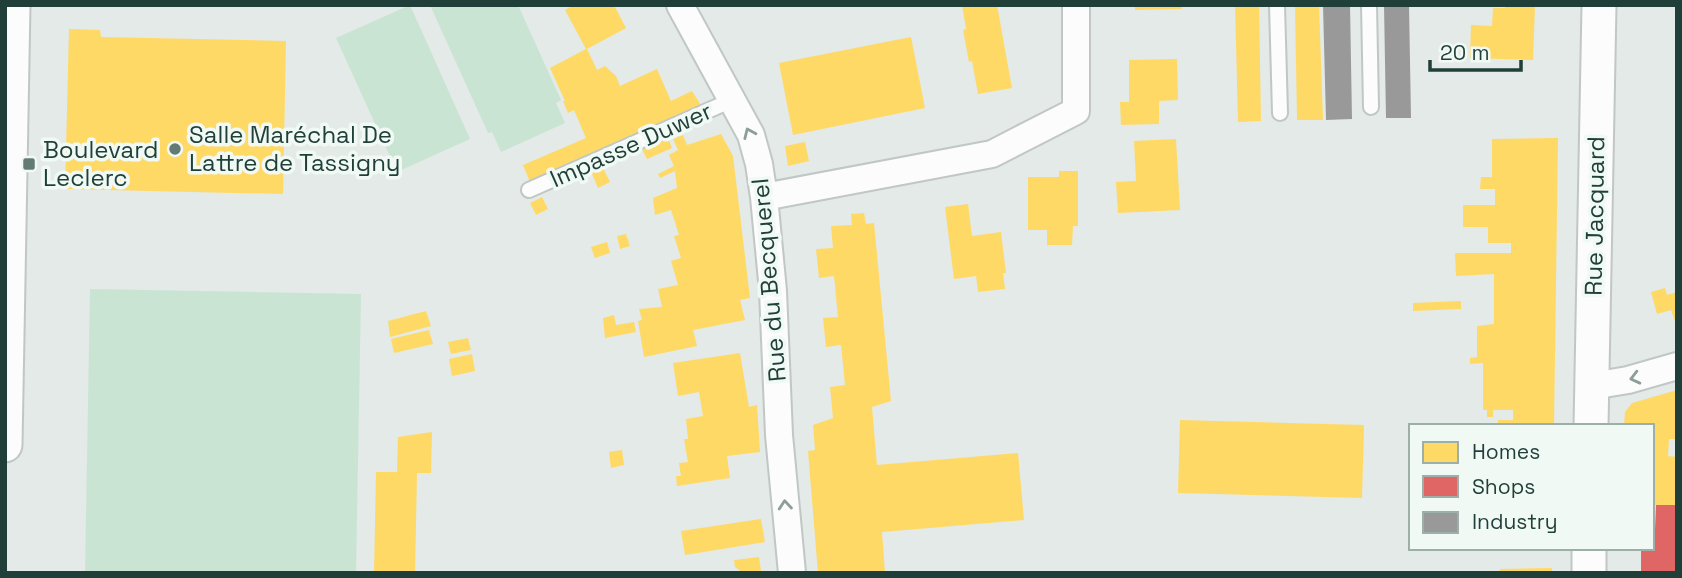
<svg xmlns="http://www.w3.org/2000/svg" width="1682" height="578" font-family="'Space Grotesk',sans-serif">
<rect width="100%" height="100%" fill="#e3eae7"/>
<path fill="#cae4d4" d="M 410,5 L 470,139 L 397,172 L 336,38 Z
M 430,5 L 518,5 L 561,100 L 556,103 L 565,123 L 501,152 L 492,132 L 488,133 Z
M 90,289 L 361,294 L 356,573 L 85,573 Z"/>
<path fill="#ffd966" d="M 574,5 L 614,5 L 626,28 L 587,49 L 597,70 L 605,66 L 616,76 L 620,86 L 657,69 L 671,101 L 692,91 L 704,110 L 530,182 L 523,165 L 586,138 L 574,110 L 568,113 L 563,101 L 565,101 L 550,68 L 586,49 L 565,10 Z
M 962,5 L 997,5 L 1012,88 L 978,94 L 972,61 L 969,62 L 963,30 L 966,29 Z
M 1135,5 L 1182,5 L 1182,9 L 1135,10 Z
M 1235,5 L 1259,5 L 1261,121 L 1238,122 Z
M 1295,5 L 1319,5 L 1323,120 L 1297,120 Z
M 1505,5 L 1535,5 L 1533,60 L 1470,58 L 1471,25 L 1492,26 L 1493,8 L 1505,8 Z
M 69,29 L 100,30 L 101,37 L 286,41 L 283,194 L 65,189 Z
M 911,37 L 925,108 L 793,135 L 779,63 Z
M 1177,59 L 1178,100 L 1159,101 L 1159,124 L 1121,125 L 1120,102 L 1129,102 L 1129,60 Z
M 721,134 L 733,156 L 750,298 L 740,300 L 745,320 L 693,330 L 697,346 L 644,357 L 638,321 L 642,320 L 639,309 L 662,307 L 658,289 L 678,285 L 671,261 L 681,258 L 674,236 L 679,235 L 671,210 L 655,215 L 653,198 L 677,188 L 675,171 L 660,178 L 658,174 L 674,166 L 669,155 L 678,150 L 673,139 L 683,135 L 687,145 Z
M 667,135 L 672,148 L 647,159 L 641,147 Z
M 1558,138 L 1554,426 L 1498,426 L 1498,420 L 1513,420 L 1513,410 L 1493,410 L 1493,417 L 1487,417 L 1487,410 L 1483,410 L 1483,363 L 1470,364 L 1470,358 L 1477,357 L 1477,326 L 1494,324 L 1494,274 L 1456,276 L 1455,253 L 1511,253 L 1511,243 L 1488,243 L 1488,227 L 1463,227 L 1463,205 L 1495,205 L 1495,189 L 1480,189 L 1481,177 L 1492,177 L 1492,139 Z
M 1176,139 L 1180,210 L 1118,213 L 1116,182 L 1136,181 L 1134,141 Z
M 805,142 L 809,161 L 788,166 L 785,146 Z
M 601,164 L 610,182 L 598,188 L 590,169 Z
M 1059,171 L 1078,171 L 1078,226 L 1073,226 L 1072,245 L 1047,245 L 1047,230 L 1028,230 L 1028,177 L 1059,177 Z
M 542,197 L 548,209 L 536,215 L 530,203 Z
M 968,204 L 972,236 L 1001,232 L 1006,273 L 1003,273 L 1005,289 L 978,292 L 976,276 L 954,279 L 945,207 Z
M 864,213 L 866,224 L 874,223 L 891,401 L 872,407 L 877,465 L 1018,453 L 1024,520 L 882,532 L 885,573 L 818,573 L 808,451 L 815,450 L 813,425 L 833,418 L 830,387 L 845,385 L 841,345 L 826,347 L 823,318 L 838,317 L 834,276 L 819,278 L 816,249 L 833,248 L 831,226 L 852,225 L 851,214 Z
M 626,234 L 630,246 L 620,249 L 617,236 Z
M 607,242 L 610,253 L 595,258 L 591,247 Z
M 1665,288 L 1667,295 L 1677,292 L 1677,327 L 1671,310 L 1657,314 L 1651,292 Z
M 1461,301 L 1461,309 L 1413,311 L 1413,303 Z
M 426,311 L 431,326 L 390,337 L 388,321 Z
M 614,315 L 616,325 L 634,322 L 636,332 L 605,338 L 603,318 Z
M 429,330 L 433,344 L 394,353 L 391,339 Z
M 468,338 L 471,350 L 451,354 L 448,342 Z
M 740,353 L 749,407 L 757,405 L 760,452 L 727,456 L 730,478 L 677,486 L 676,476 L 681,476 L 679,463 L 688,462 L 684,439 L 688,439 L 686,419 L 703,416 L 699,392 L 678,396 L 673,363 Z
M 472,354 L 475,371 L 452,376 L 449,359 Z
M 1677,390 L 1677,439 L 1669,439 L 1668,456 L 1677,457 L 1677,505 L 1652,505 L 1652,426 L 1624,426 L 1625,412 L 1632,403 Z
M 1180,420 L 1364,425 L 1362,498 L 1178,493 Z
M 432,432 L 431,473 L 417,473 L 415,573 L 374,573 L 376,472 L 397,472 L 398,437 Z
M 622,450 L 624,465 L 611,468 L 609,452 Z
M 761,519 L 765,542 L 685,555 L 681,531 Z
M 759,557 L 761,571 L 743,573 L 735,567 L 734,560 Z
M 1552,568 L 1552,573 L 1500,573 L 1500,569 Z"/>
<path fill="#e06666" d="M 1656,505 L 1677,505 L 1677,573 L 1641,573 L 1641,548 L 1652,548 L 1652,529 L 1655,529 Z"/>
<path fill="#999" d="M 1323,5 L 1350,5 L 1352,119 L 1326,120 Z
M 1384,5 L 1409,5 L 1411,118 L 1386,118 Z"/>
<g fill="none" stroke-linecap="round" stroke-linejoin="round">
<defs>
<path id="service" d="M 1277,5 L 1280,113
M 1369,5 L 1371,107
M 529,190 L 732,100"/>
<path id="minor" d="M 680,5 L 751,135 L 759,164 L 764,197 L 773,291 L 779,435 L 792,573
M 764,197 L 992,154 L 1076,111 L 1076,5
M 1592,386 L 1628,380 L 1677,366"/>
<path id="tertiary" d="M 1591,426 L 1599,5
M 5,445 L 13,5
M 1589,573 L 1589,548"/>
</defs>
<use href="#service" stroke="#c0c7c4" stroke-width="18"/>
<use href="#minor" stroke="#c0c7c4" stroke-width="30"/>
<use href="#tertiary" stroke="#c0c7c4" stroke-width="37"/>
<use href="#service" stroke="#fbfcfb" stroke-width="14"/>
<use href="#minor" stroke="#fbfcfb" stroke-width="26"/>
<use href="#tertiary" stroke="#fbfcfb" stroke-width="33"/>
</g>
<defs><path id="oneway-chevron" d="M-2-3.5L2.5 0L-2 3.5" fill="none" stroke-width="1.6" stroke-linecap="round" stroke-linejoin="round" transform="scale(1.75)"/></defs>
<g stroke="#8d9e9a">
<use href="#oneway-chevron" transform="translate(749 133) rotate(-114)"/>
<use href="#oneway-chevron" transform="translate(1635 378) rotate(166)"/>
<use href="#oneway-chevron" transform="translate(785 505) rotate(-95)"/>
</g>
<g fill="#647b75" stroke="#f1f9f5" stroke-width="2.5">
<circle cx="175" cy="149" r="7"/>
<rect x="22" y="157" width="14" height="14" rx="3.5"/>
</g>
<g text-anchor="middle" stroke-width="7" stroke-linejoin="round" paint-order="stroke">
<g font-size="24" fill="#1f3f38" stroke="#f1f9f5" text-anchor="start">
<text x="189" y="143">Salle Maréchal De<tspan x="189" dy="28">Lattre de Tassigny</tspan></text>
<text x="43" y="158">Boulevard<tspan x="43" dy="28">Leclerc</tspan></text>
</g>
<g font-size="24" fill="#1f3f38" stroke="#f1f9f5">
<text transform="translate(631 145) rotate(-24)" y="8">Impasse Duwer</text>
<text transform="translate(1595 216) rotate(-89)" y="8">Rue Jacquard</text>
<text transform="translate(769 280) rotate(-95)" y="8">Rue du Becquerel</text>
</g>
</g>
<rect width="1682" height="578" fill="none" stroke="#1f3f38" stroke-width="14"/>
<rect x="1409" y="424" width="245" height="126" fill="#f1f9f5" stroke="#9dafa9" stroke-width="2"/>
<rect x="1423" y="442" width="35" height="21" fill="#ffd966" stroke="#9dafa9" stroke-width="2"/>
<text x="1472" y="459" font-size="21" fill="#1f3f38">Homes</text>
<rect x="1423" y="476" width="35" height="21" fill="#e06666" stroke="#9dafa9" stroke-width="2"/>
<text x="1472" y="494" font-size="21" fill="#1f3f38">Shops</text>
<rect x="1423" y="512" width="35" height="21" fill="#999999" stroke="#9dafa9" stroke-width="2"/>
<text x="1472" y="529" font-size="21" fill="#1f3f38">Industry</text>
<path d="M1430 60v10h91v-10" fill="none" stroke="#1f3f38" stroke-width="3.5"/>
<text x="1440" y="60" font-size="21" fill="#1f3f38" stroke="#f1f9f5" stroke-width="5" paint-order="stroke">20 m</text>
</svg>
